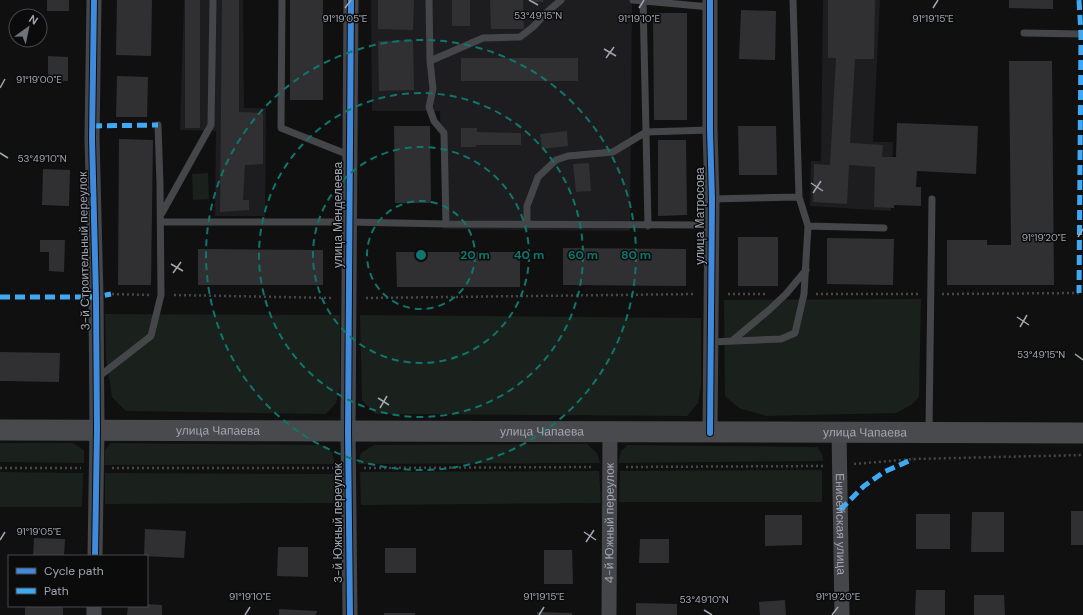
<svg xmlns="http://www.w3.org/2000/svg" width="1083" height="615" font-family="'DM Sans',sans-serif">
<rect width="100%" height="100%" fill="#101010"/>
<path fill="#1d1d1f" d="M 184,0 L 243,0 L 244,108 L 266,108 L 265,216 L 215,216 L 216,131 L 180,130 Z
M 371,0 L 632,0 L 630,231 L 443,229 L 440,111 L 372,111 Z
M 823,0 L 880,0 L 873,142 L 893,142 L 891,211 L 810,206 L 811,161 L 821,161 Z"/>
<path fill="#1a201b" d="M 208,173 L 209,199 L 193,200 L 192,174 Z
M 921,299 L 919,397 L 911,405 L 896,413 L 766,416 L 739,408 L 725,396 L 724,300 Z
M 105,314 L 340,315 L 340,387 L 336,403 L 326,414 L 126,411 L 112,397 L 106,358 Z
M 360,315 L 701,318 L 701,387 L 698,403 L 687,416 L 375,414 L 362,400 Z
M 0,443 L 72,443 L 84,450 L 84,463 L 0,462 Z
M 111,443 L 321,445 L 332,452 L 335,464 L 104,465 L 105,450 Z
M 587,444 L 597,453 L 600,463 L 358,464 L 361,453 L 374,445 Z
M 628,445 L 817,447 L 822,454 L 823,461 L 618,463 L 621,451 Z
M 822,470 L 822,502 L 619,502 L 620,471 Z
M 599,471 L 601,503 L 361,505 L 360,472 Z
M 0,472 L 83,473 L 82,507 L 0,507 Z
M 105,473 L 335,474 L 334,503 L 105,504 Z"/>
<path fill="#303033" d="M 47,0 L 69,0 L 69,11 L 47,11 Z
M 117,0 L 152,0 L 151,56 L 116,55 Z
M 185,0 L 200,0 L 200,128 L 185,128 Z
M 222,0 L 239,0 L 239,112 L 263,113 L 263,164 L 245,165 L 243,200 L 249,200 L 249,210 L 220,212 Z
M 290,0 L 323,0 L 323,100 L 290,100 Z
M 378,0 L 414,0 L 413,30 L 378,29 Z
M 452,0 L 470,0 L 470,26 L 452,26 Z
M 490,0 L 523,0 L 524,29 L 491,29 Z
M 531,0 L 543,0 L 543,2 L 531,2 Z
M 828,0 L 875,0 L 874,59 L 855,59 L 850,143 L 883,145 L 882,157 L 896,157 L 897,123 L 978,126 L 976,174 L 917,171 L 916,187 L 921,187 L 921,206 L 894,205 L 894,208 L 874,207 L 875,167 L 849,165 L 847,204 L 813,202 L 814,164 L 830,165 L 836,58 L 828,58 Z
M 1009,0 L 1053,0 L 1053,9 L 1009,8 Z
M 741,10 L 776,11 L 775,60 L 739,59 Z
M 653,13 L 687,13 L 687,120 L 654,120 Z
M 413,40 L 414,90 L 379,91 L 378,41 Z
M 48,56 L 68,57 L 68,81 L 48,81 Z
M 461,58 L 578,58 L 578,81 L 461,81 Z
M 1009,61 L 1052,61 L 1054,285 L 947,285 L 947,240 L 987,240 L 987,245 L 1011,245 Z
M 117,76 L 148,77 L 147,117 L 116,117 Z
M 394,126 L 430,126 L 431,203 L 395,203 Z
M 738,126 L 776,126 L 777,175 L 739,175 Z
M 461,128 L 477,128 L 477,132 L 521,133 L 521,145 L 476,145 L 476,147 L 461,147 Z
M 567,131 L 568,146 L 542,149 L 540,134 Z
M 119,139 L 153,140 L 151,285 L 118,285 Z
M 658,140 L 686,140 L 687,215 L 658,216 Z
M 589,163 L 591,191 L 576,192 L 573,164 Z
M 43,169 L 70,170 L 69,206 L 42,205 Z
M 738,237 L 778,237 L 778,286 L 738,286 Z
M 827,238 L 894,239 L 893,285 L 827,284 Z
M 40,240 L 65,240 L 64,272 L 49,271 L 49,252 L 40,252 Z
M 563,248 L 686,249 L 686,286 L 563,285 Z
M 198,249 L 323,250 L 323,285 L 198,285 Z
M 396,252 L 520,252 L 520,287 L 397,287 Z
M 0,352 L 60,353 L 59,382 L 0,381 Z
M 1071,511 L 1083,511 L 1083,545 L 1071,545 Z
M 972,512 L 1004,512 L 1004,552 L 971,552 Z
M 916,514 L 950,514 L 950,549 L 916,549 Z
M 765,515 L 802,515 L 802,545 L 765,546 Z
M 145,529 L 186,531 L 184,558 L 144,556 Z
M 34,538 L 65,539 L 64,556 L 33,556 Z
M 640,539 L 669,539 L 669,563 L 639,563 Z
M 278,547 L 308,547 L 308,577 L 277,576 Z
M 385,548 L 416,548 L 416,573 L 385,573 Z
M 544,550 L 572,550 L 573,584 L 544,584 Z
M 916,590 L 945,590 L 945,615 L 915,615 Z
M 974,595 L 1004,595 L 1005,615 L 974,615 Z
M 785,600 L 786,615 L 760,615 L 759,602 Z
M 636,603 L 677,604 L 677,615 L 636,615 Z
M 147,604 L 162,605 L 162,615 L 127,615 L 128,606 L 147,606 Z
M 25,606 L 63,606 L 63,615 L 25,615 Z
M 279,609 L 317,611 L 316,615 L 279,615 Z
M 537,612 L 572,613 L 572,615 L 537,615 Z
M 384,613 L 415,613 L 415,615 L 384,615 Z"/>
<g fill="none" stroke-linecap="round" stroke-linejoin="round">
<path stroke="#46474b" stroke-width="2.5" stroke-dasharray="2 3" stroke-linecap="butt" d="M 112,294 L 149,295
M 728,294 L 767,294
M 816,294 L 919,294
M 942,294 L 1079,293
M 174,295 L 333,298
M 366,298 L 695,294
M 854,464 L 913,459 L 1083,455
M 626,467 L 823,466
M 0,468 L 81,468
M 112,468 L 333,468
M 364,468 L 593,467"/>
<path stroke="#454649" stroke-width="7" d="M 282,0 L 281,128 L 349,155
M 429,0 L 430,61 L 433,89 L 429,107 L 434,121 L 444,133 L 446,224
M 633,0 L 710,7
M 643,0 L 646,132 L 710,130
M 1024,33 L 1083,34
M 430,61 L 483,38 L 520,37 L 533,27 L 546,13 L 561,0
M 712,199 L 799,197 L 793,0
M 162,213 L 211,125 L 213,0
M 161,222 L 349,222 L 446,224 L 712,225
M 527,225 L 527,206 L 538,177 L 556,160 L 568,156 L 613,152 L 646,132 L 648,226
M 808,226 L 884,228
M 732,341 L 769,310 L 786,294 L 806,270
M 711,342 L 781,339 L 795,333 L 804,294 L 808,226 L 799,197
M 97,378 L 151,336 L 161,295 L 160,184 L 158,125
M 929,430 L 932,199"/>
<g stroke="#454649" stroke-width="15">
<path d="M 94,0 L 92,138 L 96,297 L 97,430 L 95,556"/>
<path id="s1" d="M 839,432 L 842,615"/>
<path d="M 710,433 L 712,199 L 710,130 L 710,0"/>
<path d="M 94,615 L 94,606"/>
<path d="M 350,615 L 348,431 L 351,0"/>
<path id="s2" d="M 609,615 L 610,432"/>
</g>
<path stroke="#494a4d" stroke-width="21" id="s3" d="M 0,430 L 1083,433"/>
<path stroke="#3fa9f5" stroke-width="5" stroke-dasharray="10 5" stroke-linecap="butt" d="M 1079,0 L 1081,34 L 1079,293
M 92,126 L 158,125
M 0,297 L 96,297 L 111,294
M 840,510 L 864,486 L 884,472 L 913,459"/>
<defs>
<path id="cycleway" d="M 94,0 L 92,138 L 96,297 L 97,430 L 95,556
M 710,433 L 712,199 L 710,130 L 710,0
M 350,615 L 348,431 L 351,0"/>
</defs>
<use href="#cycleway" stroke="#0b0b0c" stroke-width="8"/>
<use href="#cycleway" stroke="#408adc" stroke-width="6"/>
</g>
<path fill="none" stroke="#a1a6b2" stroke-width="1.5" d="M 529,0 L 538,5M 345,8 L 351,0M 639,8 L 644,0M 933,8 L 938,0M 604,49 L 616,56M 606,58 L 614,47M 0,88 L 5,79M 0,153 L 8,158M 811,183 L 823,191M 813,193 L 821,181M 1078,237 L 1083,229M 171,264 L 183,271M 173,273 L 181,262M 1017,317 L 1029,325M 1020,327 L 1027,315M 1075,354 L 1083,360M 378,398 L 389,405M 380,408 L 387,396M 584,532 L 596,540M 0,540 L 5,532M 586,542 L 594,530M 704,610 L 712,615M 245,615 L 250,607M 539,615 L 544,607M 832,615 L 838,607"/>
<g fill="none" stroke="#0f766e" stroke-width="2" stroke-dasharray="7 5">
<circle cx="421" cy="255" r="54"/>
<circle cx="421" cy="255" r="108"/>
<circle cx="421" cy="255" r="162"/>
<circle cx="421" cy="255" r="215"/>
</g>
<g text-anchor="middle" stroke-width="3" stroke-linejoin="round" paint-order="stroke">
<g font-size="12" fill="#a1a6b2" stroke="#0b0b0c">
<text transform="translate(338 215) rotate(-90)" y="4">улица Менделеева</text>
<text transform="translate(700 216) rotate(-90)" y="4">улица Матросова</text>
<text transform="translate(84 251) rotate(-91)" y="4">3-й Строительный переулок</text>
<text dy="4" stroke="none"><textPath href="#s3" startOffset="218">улица Чапаева</textPath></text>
<text dy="4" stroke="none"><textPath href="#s3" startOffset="542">улица Чапаева</textPath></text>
<text dy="4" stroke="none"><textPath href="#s3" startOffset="865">улица Чапаева</textPath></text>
<text transform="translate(338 523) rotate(-90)" y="4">3-й Южный переулок</text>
<text dy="4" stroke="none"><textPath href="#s2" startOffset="92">4-й Южный переулок</textPath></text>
<text dy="4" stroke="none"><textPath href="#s1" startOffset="92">Енисейская улица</textPath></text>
</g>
</g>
<g font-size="10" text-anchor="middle" fill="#a1a6b2" stroke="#0b0b0c" stroke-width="3" stroke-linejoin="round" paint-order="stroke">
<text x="538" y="19">53°49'15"N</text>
<text x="345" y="22">91°19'05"E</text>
<text x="639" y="22">91°19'10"E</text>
<text x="933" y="22">91°19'15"E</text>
<text x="39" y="83">91°19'00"E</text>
<text x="42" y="162">53°49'10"N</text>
<text x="1044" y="241">91°19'20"E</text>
<text x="1041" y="358">53°49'15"N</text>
<text x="39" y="535">91°19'05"E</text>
<text x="250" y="600">91°19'10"E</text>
<text x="544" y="600">91°19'15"E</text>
<text x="838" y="600">91°19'20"E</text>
<text x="704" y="603">53°49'10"N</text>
</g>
<circle cx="421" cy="255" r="6" fill="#0f766e" stroke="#0b0b0c" stroke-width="2"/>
<g font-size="12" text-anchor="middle" font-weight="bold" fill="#0f766e" stroke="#0b0b0c" stroke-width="3" stroke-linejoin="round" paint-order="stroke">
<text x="475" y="259">20 m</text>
<text x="529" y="259">40 m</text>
<text x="583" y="259">60 m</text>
<text x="636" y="259">80 m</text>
</g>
<rect x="8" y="555" width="140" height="52" fill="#0b0b0c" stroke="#47494e"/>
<rect x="16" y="568" width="20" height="6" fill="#408adc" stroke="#47494e"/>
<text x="44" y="575" font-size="12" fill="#a1a6b2">Cycle path</text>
<rect x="16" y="588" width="20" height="6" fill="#3fa9f5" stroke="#47494e"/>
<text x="44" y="595" font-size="12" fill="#a1a6b2">Path</text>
<g transform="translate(28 28) rotate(33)"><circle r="19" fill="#0b0b0c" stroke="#47494e"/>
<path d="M0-3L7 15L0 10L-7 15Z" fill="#6e7279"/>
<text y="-6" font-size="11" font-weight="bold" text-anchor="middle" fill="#a1a6b2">N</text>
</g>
</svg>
